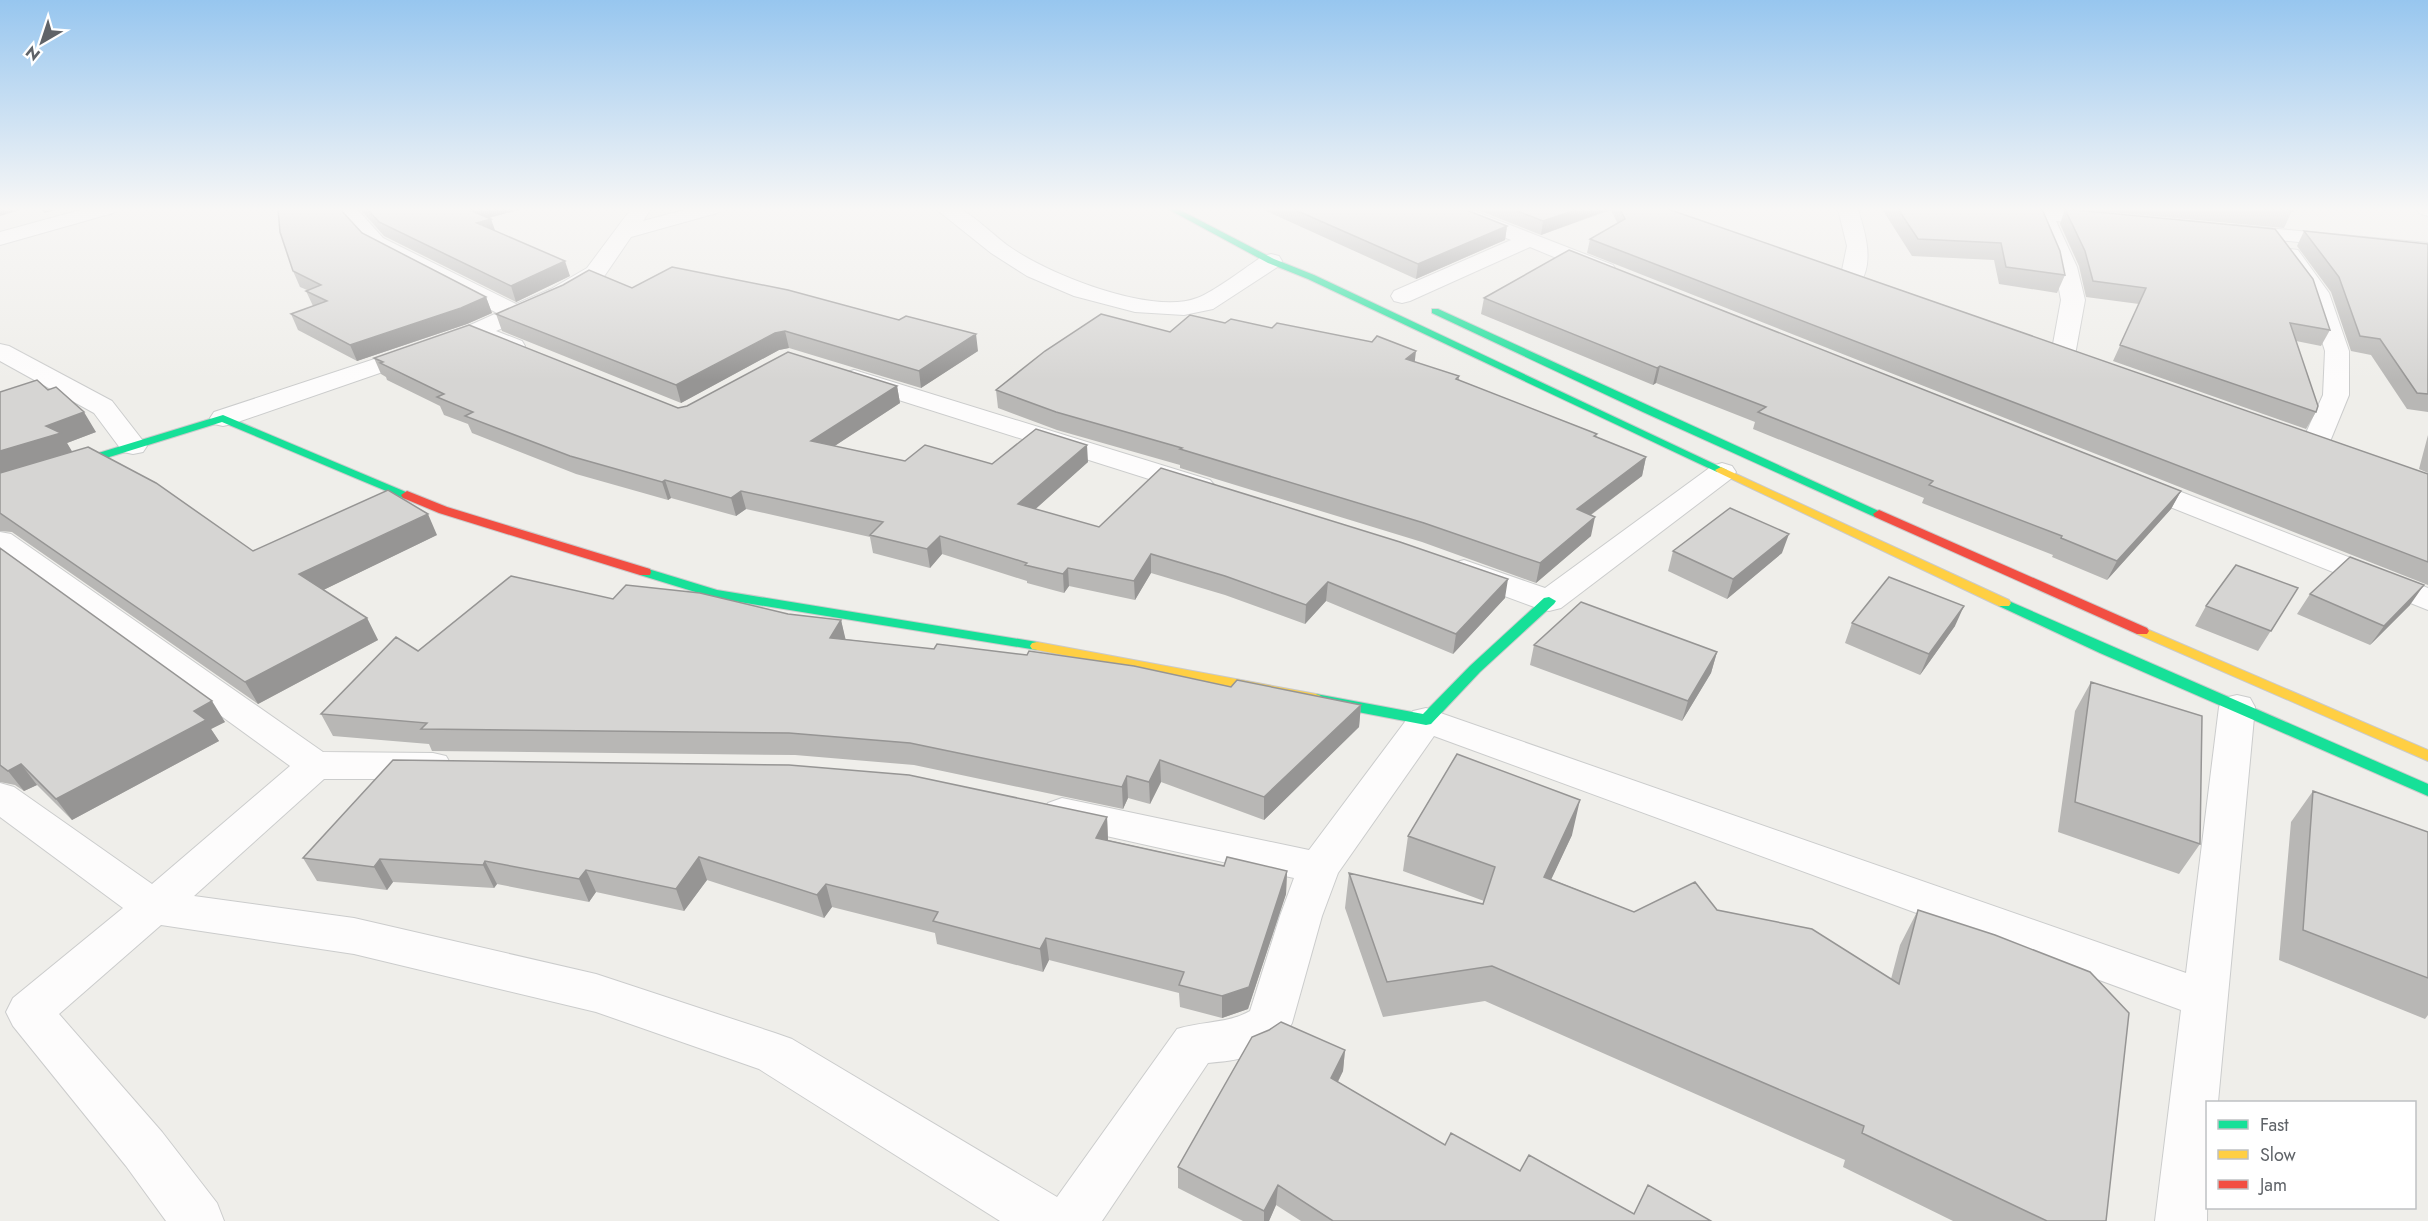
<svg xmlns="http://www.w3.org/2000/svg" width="2428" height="1221" font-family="Jost,sans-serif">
<rect width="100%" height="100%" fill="#efeeea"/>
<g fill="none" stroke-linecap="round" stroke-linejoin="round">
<defs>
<path id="street" d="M 84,209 L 116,209 L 113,213 L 0,245 L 0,232 Z
M 336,209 L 357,209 L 383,238 L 516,304 L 551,289 L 587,268 L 631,209 L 651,209 L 643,221 L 688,209 L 720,209 L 717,213 L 631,237 L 603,278 L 567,299 L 496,331 L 522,341 L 525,346 L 522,351 L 513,353 L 504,351 L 468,336 L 464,331 L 468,326 L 497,313 L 369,246 Z
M 936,209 C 942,209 953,207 959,209 C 970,212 996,237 1007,245 C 1045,273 1151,316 1197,298 C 1214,292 1246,267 1263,256 L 1271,254 L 1279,256 L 1282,261 L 1279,266 L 1213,309 L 1184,315 L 1135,312 L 1074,296 L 1027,276 L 991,253 Z
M 1442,209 L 1469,209 L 1613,265 L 1616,270 L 1613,275 L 1605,277 L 1597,275 L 1530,247 L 1410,301 L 1402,303 L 1394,301 L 1391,296 L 1394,291 L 1511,240 L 1445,213 Z
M 1838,209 L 1858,209 C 1865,233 1875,262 1859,285 L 1851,287 L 1843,285 L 1840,280 L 1847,246 Z
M 2039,209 L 2107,213 L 2114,215 L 2117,219 L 2114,223 L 2107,225 L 2056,221 L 2077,267 L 2085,300 L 2075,355 L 2072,360 L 2063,362 L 2054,360 L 2051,355 L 2061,300 L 2055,267 L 2033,214 Z
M 2416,209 L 2428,209 L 2428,216 L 2419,213 Z
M 2236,225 L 2428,243 L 2428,255 L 2229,235 L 2226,231 L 2229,227 Z
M 2290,249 L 2298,250 L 2329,293 L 2349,351 L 2349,395 L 2329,444 L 2325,450 L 2315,452 L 2305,450 L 2301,444 L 2323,395 L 2325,351 L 2307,293 L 2279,255 L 2282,250 Z
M 0,344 L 9,346 L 112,401 L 147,446 L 143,452 L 133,454 L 123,452 L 94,413 L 0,361 Z
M 420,344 L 429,346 L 432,351 L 429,356 L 232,424 L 223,426 L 214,424 L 210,418 L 214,412 Z
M 854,370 L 1210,480 L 1215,486 L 1210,492 L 1200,495 L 1190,492 L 845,383 L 841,378 L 845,373 Z
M 1722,463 L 1732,466 L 1736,472 L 1732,478 L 1561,608 L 1549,611 L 1537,608 L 1453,577 L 1448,570 L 1453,563 L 1464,560 L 1545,588 L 1712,466 Z
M 2135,474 L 2428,588 L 2428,610 L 2125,489 L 2121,483 L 2125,477 Z
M 0,532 L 11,534 L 323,752 L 433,753 L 446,756 L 452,766 L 446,776 L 433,779 L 324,779 L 194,896 L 354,918 L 596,974 L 775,1033 L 792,1039 L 1057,1197 L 1177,1029 C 1202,1021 1227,1024 1250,1011 L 1280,916 L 1294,878 L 1048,823 L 1042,813 L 1048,803 L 1062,798 L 1309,850 L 1413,711 L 1426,708 L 2186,973 L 2219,707 L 2224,698 L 2237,695 L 2250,698 L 2255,707 L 2218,1102 L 2208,1102 L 2207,1221 L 2155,1221 L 2181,1010 L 1434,736 L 1338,873 L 1322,916 L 1292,1023 C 1276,1056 1241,1060 1208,1063 L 1102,1221 L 1000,1221 L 759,1069 L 596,1012 L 354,954 L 161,925 L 59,1014 L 162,1132 L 217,1203 L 224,1221 L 166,1221 L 126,1166 L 13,1026 L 6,1012 L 13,998 L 123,908 L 0,817 L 0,783 L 14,787 L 152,884 L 290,766 L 0,555 Z"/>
<path id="fast" d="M 1168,209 L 1178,209 L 1274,259 L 1314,275 L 1727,470 L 1725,472 L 1717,472 L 1308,279 L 1268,263 Z
M 1432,309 L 1438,309 L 1885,514 L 1883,517 L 1875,517 L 1643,412 L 1432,313 Z
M 223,415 L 413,495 L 407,499 L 403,498 L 222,422 L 0,491 L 0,483 Z
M 645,568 L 717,590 L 1037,642 L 1044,646 L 1037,650 L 715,598 L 640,575 L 639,572 Z
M 1549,597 L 1556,601 L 1554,604 L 1480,672 L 1431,724 L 1426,725 L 1316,704 L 1311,702 L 1309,699 L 1311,696 L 1316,694 L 1423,714 L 1470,666 L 1544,598 Z
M 2004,599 L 2428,784 L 2428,796 L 2100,653 L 1999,606 L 1997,603 L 1999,600 Z"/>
<path id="slow" d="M 1721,467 L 2009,600 L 2011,603 L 2009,606 L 1999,606 L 1717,472 L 1715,470 Z
M 2142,627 L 2428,750 L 2428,761 L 2137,634 L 2135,631 Z
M 1037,642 L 1316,694 L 1321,696 L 1323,699 L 1321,702 L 1316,704 L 1032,649 L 1030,646 L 1032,643 Z"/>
<path id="jam" d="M 407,491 L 447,507 L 650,569 L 651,572 L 650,575 L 640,575 L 439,513 L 403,498 L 401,495 Z
M 1879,510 L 2147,628 L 2149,631 L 2147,634 L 2137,634 L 1875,517 L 1873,514 Z"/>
</defs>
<use href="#street" stroke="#cbcccc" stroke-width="2"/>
<use href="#fast" stroke="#cacacb" stroke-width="2"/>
<use href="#slow" stroke="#cacacb" stroke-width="2"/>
<use href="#jam" stroke="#cacacb" stroke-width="2"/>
<use href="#street" fill="#fdfcfc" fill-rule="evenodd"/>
<use href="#fast" fill="#16e098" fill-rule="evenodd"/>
<use href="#slow" fill="#ffcf43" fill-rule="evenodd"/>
<use href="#jam" fill="#f24e42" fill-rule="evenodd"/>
</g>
<path fill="#b8b7b5" d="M 360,209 L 521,209 L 489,218 L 495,231 L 570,276 L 516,302 L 384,236 Z
M 1262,209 L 1464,209 L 1507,226 L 1505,240 L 1416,279 Z
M 1475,209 L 1668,209 L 2428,474 L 2428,585 L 1587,253 L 1590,239 L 1618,224 L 1611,210 L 1541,235 Z
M 1882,209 L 2042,209 L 2065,275 L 2057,293 L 1999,284 L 1994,260 L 1912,256 Z
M 2065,209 L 2330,330 L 2321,346 L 2296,341 L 2316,412 L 2306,429 L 2113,361 L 2139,304 L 2086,297 L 2079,266 L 2060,224 Z
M 2076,209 L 2290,209 L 2292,211 L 2284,228 Z
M 2304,231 L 2428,244 L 2428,412 L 2407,409 L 2371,355 L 2351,351 L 2331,292 L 2297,246 Z
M 362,233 L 486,297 L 492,313 L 467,324 L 357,361 L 298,330 L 291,314 L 313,306 L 306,291 L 307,290 L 300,287 L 293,271 Z
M 632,288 L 978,351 L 921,388 L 789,348 L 779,350 L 681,403 L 502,331 L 496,314 Z
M 1484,298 L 2181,491 L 2171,509 L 2107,580 L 2052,557 L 2053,555 L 1922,503 L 1924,498 L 1753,429 L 1755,422 L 1656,383 L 1653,385 L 1481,314 Z
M 1225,323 L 1272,328 L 1415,362 L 1459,376 L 1459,380 L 1597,434 L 1596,437 L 1646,457 L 1642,476 L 1591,515 L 1591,536 L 1536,583 L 1422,542 L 1180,468 L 1180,465 L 1057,430 L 998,408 L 996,390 L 1170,332 Z
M 374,358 L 678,408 L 897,386 L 900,403 L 834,446 L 905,461 L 992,464 L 1088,462 L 1035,509 L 1099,527 L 1505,598 L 1453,654 L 1326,601 L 1305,624 L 1225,595 L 1151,573 L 1135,600 L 1069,586 L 1064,593 L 1027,583 L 1027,581 L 942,554 L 930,568 L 873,553 L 870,537 L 746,509 L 736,516 L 671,498 L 668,500 L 576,474 L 472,433 L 468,424 L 444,415 L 440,406 L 387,380 L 386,377 L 381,374 Z
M 0,392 L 96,432 L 67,443 L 72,452 L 253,551 L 437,535 L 323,590 L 367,618 L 378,640 L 258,704 L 12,532 L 0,531 Z
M 2428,435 L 2428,473 L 2419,469 Z
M 0,548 L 225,722 L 211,729 L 219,741 L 72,820 L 37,785 L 24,791 L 15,785 L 0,782 Z
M 1673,551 L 1782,553 L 1727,599 L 1668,571 Z
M 2298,588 L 2258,651 L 2195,626 L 2206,606 Z
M 2310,594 L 2410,605 L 2370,645 L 2297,614 Z
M 613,599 L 788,614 L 841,620 L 845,639 L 1231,687 L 1361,705 L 1359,727 L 1264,820 L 1161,782 L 1150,804 L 1128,798 L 1123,809 L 914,765 L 795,755 L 432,751 L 429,744 L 333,736 L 321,714 L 418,651 Z
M 1852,623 L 1955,626 L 1920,675 L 1845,643 Z
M 1534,645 L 1717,652 L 1711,673 L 1682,721 L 1530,665 Z
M 2091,682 L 2200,844 L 2179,874 L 2058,832 L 2075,711 Z
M 2313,791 L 2428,832 L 2428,1015 L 2425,1019 L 2279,960 L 2291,822 Z
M 1107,817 L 1108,840 L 1224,866 L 1287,871 L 1286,894 L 1248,1009 L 1222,1018 L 1180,1007 L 1179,993 L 1049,960 L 1043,972 L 937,944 L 935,933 L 832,907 L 824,918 L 707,880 L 684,911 L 596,892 L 589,902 L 497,884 L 494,888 L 393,882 L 387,890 L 317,881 L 303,858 Z
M 1572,835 L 1551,879 L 1634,912 L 1717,910 L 1891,979 L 1900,945 L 1918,910 L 2106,1221 L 1953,1221 L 1843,1167 L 1845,1160 L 1485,1001 L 1383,1017 L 1345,908 L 1349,873 L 1483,904 L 1484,901 L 1403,871 L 1408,836 Z
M 1345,1050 L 1343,1071 L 1338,1082 L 1445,1145 L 1520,1171 L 1634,1214 L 1711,1221 L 1301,1221 L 1276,1205 L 1269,1221 L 1243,1221 L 1178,1188 L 1178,1167 Z"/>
<path fill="#969594" d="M 0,209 L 24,209 L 0,216 Z
M 42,209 L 60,209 L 44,213 Z
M 467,209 L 521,209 L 471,223 Z
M 1578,209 L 1611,209 L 1541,235 L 1543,221 Z
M 491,219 L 496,233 L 477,223 Z
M 1507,226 L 1505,240 L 1416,279 L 1418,264 Z
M 565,261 L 570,276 L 516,302 L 511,286 Z
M 486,297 L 492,313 L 467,324 L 357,361 L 350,345 Z
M 785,331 L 789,348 L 779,350 L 681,403 L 676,385 L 775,333 Z
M 976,334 L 978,351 L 921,388 L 919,371 Z
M 1416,351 L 1414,368 L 1406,359 Z
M 1660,366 L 1656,383 L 1653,385 L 1657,368 Z
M 897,386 L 900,403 L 815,459 L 811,441 Z
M 84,412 L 96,432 L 67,443 L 73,453 L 0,476 L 0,451 L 46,426 Z
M 1087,445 L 1088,462 L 1020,523 L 1018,504 Z
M 1646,457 L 1642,476 L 1573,528 L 1577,509 Z
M 665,480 L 671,498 L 668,500 L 662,482 Z
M 741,491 L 746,509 L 736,516 L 731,498 Z
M 2181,491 L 2171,509 L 2107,580 L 2117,561 Z
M 428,514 L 437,535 L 311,596 L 299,574 Z
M 1595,517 L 1591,536 L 1536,583 L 1540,563 Z
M 1789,534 L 1782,553 L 1727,599 L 1733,579 Z
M 940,536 L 942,554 L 930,568 L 927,549 Z
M 1151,554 L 1151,573 L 1135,600 L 1134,581 Z
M 1068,568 L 1069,586 L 1064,593 L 1063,574 Z
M 1508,579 L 1505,598 L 1453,654 L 1456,634 Z
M 1328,582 L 1326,601 L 1305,624 L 1306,605 Z
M 2424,585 L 2410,605 L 2370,645 L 2384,626 Z
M 1964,606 L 1955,626 L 1920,675 L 1929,654 Z
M 367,618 L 378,640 L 258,704 L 245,682 Z
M 841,620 L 846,641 L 830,638 Z
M 1717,652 L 1711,673 L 1682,721 L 1688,701 Z
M 212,701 L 225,722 L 211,729 L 219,741 L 72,820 L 56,799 L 194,711 Z
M 1361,705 L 1359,727 L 1264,820 L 1264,797 Z
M 1160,760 L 1161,782 L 1150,804 L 1149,782 Z
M 21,764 L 37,785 L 24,791 L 8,771 Z
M 1127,776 L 1128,798 L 1123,809 L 1122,787 Z
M 1580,800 L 1572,835 L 1536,912 L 1544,877 Z
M 1107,817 L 1108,840 L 1098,860 L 1096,838 Z
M 699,857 L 707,880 L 684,911 L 676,889 Z
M 380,859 L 393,882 L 387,890 L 374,867 Z
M 485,861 L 497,884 L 494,888 L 483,865 Z
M 586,870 L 596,892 L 589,902 L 579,879 Z
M 1287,871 L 1286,894 L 1248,1009 L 1222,1018 L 1222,996 Z
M 826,884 L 832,907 L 824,918 L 817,895 Z
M 1046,938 L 1049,960 L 1043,972 L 1040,949 Z
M 1345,1050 L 1343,1071 L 1329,1099 L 1331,1078 Z
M 1278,1185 L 1276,1205 L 1269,1221 L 1264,1221 L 1264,1211 Z"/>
<path fill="#d6d5d3" stroke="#969594" stroke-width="1.5" d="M 278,209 L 340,209 L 362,233 L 486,297 L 461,308 L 350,345 L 291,314 L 327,301 L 306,291 L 321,285 L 293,271 L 280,232 Z
M 367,209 L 467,209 L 491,219 L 477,223 L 565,261 L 511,286 L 379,222 Z
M 1293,209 L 1464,209 L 1507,226 L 1418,264 Z
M 1512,209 L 1578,209 L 1543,221 Z
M 1620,209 L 1668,209 L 2428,474 L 2428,562 L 1590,239 L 1625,219 Z
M 1898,209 L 2042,209 L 2060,251 L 2065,275 L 2006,267 L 2001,243 L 1918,239 Z
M 2065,209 L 2275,229 L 2313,279 L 2330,330 L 2290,323 L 2318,406 L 2316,412 L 2120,345 L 2146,288 L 2093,281 L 2085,251 Z
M 2264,209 L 2290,209 L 2292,211 Z
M 2304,231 L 2428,244 L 2428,394 L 2417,393 L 2380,339 L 2360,336 L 2339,277 Z
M 1569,250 L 2181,491 L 2117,561 L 2061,538 L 2062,536 L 1929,485 L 1933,481 L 1758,412 L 1766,407 L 1660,366 L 1657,368 L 1484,298 Z
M 672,267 L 788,290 L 899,320 L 906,316 L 976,334 L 919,371 L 785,331 L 775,333 L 676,385 L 496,314 L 563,285 L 589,270 L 632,288 Z
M 1101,314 L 1170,332 L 1190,315 L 1225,323 L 1231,319 L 1272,328 L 1277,323 L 1372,342 L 1377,336 L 1416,351 L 1406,359 L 1459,376 L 1456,379 L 1597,434 L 1594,436 L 1646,457 L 1577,509 L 1595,517 L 1540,563 L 1424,523 L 1180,449 L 1182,448 L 1056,412 L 996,390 L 1045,351 Z
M 469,325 L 678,408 L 687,406 L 788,352 L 897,386 L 811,441 L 905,461 L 925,445 L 992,464 L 1036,429 L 1087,445 L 1018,504 L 1099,527 L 1161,468 L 1400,542 L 1508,579 L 1456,634 L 1328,582 L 1306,605 L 1225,576 L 1151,554 L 1134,581 L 1068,568 L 1063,574 L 1025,565 L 1027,563 L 940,536 L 927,549 L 870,535 L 883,522 L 741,491 L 731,498 L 665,480 L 662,482 L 570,456 L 465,416 L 473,412 L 437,397 L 444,394 L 380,363 L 383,362 L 374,358 Z
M 37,380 L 48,390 L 56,387 L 84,412 L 46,426 L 61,433 L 0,451 L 0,392 Z
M 88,447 L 156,483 L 253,551 L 388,490 L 428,514 L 299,574 L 367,618 L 245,682 L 0,513 L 0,473 Z
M 1730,508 L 1789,534 L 1733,579 L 1673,551 Z
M 0,548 L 212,701 L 194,711 L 206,720 L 56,799 L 21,764 L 8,771 L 0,765 Z
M 2350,557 L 2424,585 L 2384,626 L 2310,594 Z
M 2236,565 L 2298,588 L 2271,631 L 2206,606 Z
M 511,576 L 613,599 L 626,585 L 700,593 L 788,614 L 841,620 L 830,638 L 934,649 L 937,644 L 1027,655 L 1029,651 L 1134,666 L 1231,687 L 1237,680 L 1361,705 L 1264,797 L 1160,760 L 1149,782 L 1127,776 L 1122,787 L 910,743 L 789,733 L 421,729 L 427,723 L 321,714 L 396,637 L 418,651 Z
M 1889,577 L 1964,606 L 1929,654 L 1852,623 Z
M 1581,602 L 1717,652 L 1688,701 L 1534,645 Z
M 2091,682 L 2202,716 L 2200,844 L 2075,802 Z
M 1457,754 L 1580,800 L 1544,877 L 1634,912 L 1695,882 L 1717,910 L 1812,929 L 1899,984 L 1918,910 L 1995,935 L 2090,972 L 2129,1013 L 2106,1221 L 2047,1221 L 1862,1133 L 1864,1126 L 1492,966 L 1387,982 L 1349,873 L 1483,904 L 1495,867 L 1408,836 Z
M 393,760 L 789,765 L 909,775 L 1107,817 L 1096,838 L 1224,866 L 1227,857 L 1287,871 L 1249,987 L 1222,996 L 1179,985 L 1184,972 L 1046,938 L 1040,949 L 933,921 L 938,912 L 826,884 L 817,895 L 699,857 L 676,889 L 586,870 L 579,879 L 485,861 L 483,865 L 380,859 L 374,867 L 303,858 Z
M 2313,791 L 2428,832 L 2428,978 L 2303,930 Z
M 1281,1022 L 1345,1050 L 1331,1078 L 1445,1145 L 1451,1133 L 1520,1171 L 1529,1155 L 1634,1214 L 1648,1185 L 1711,1221 L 1333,1221 L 1278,1185 L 1264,1211 L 1178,1167 L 1252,1037 L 1269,1030 Z"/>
<linearGradient id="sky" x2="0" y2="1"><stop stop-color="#97c6ef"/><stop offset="0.55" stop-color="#f8f7f6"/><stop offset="1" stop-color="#f8f7f6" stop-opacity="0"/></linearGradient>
<rect width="2428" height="380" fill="url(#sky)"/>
<rect x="2206" y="1101" width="210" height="108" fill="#ffffff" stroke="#bfc1c3" stroke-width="1.5"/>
<rect x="2218" y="1120" width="30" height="9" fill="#16e098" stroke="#bfc1c3" stroke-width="1.5"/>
<text x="2260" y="1131" font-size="18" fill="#5f6368">Fast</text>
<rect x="2218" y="1150" width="30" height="9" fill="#ffcf43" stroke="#bfc1c3" stroke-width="1.5"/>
<text x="2260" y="1161" font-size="18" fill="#5f6368">Slow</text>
<rect x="2218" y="1180" width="30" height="9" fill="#f24e42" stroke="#bfc1c3" stroke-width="1.5"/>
<text x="2260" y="1191" font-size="18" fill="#5f6368">Jam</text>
<g transform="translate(42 42) rotate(219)" stroke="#ffffff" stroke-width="4.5" paint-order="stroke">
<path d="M0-4.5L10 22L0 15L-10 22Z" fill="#5f6368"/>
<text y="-9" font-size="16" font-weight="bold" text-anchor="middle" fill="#5f6368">N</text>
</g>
</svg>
